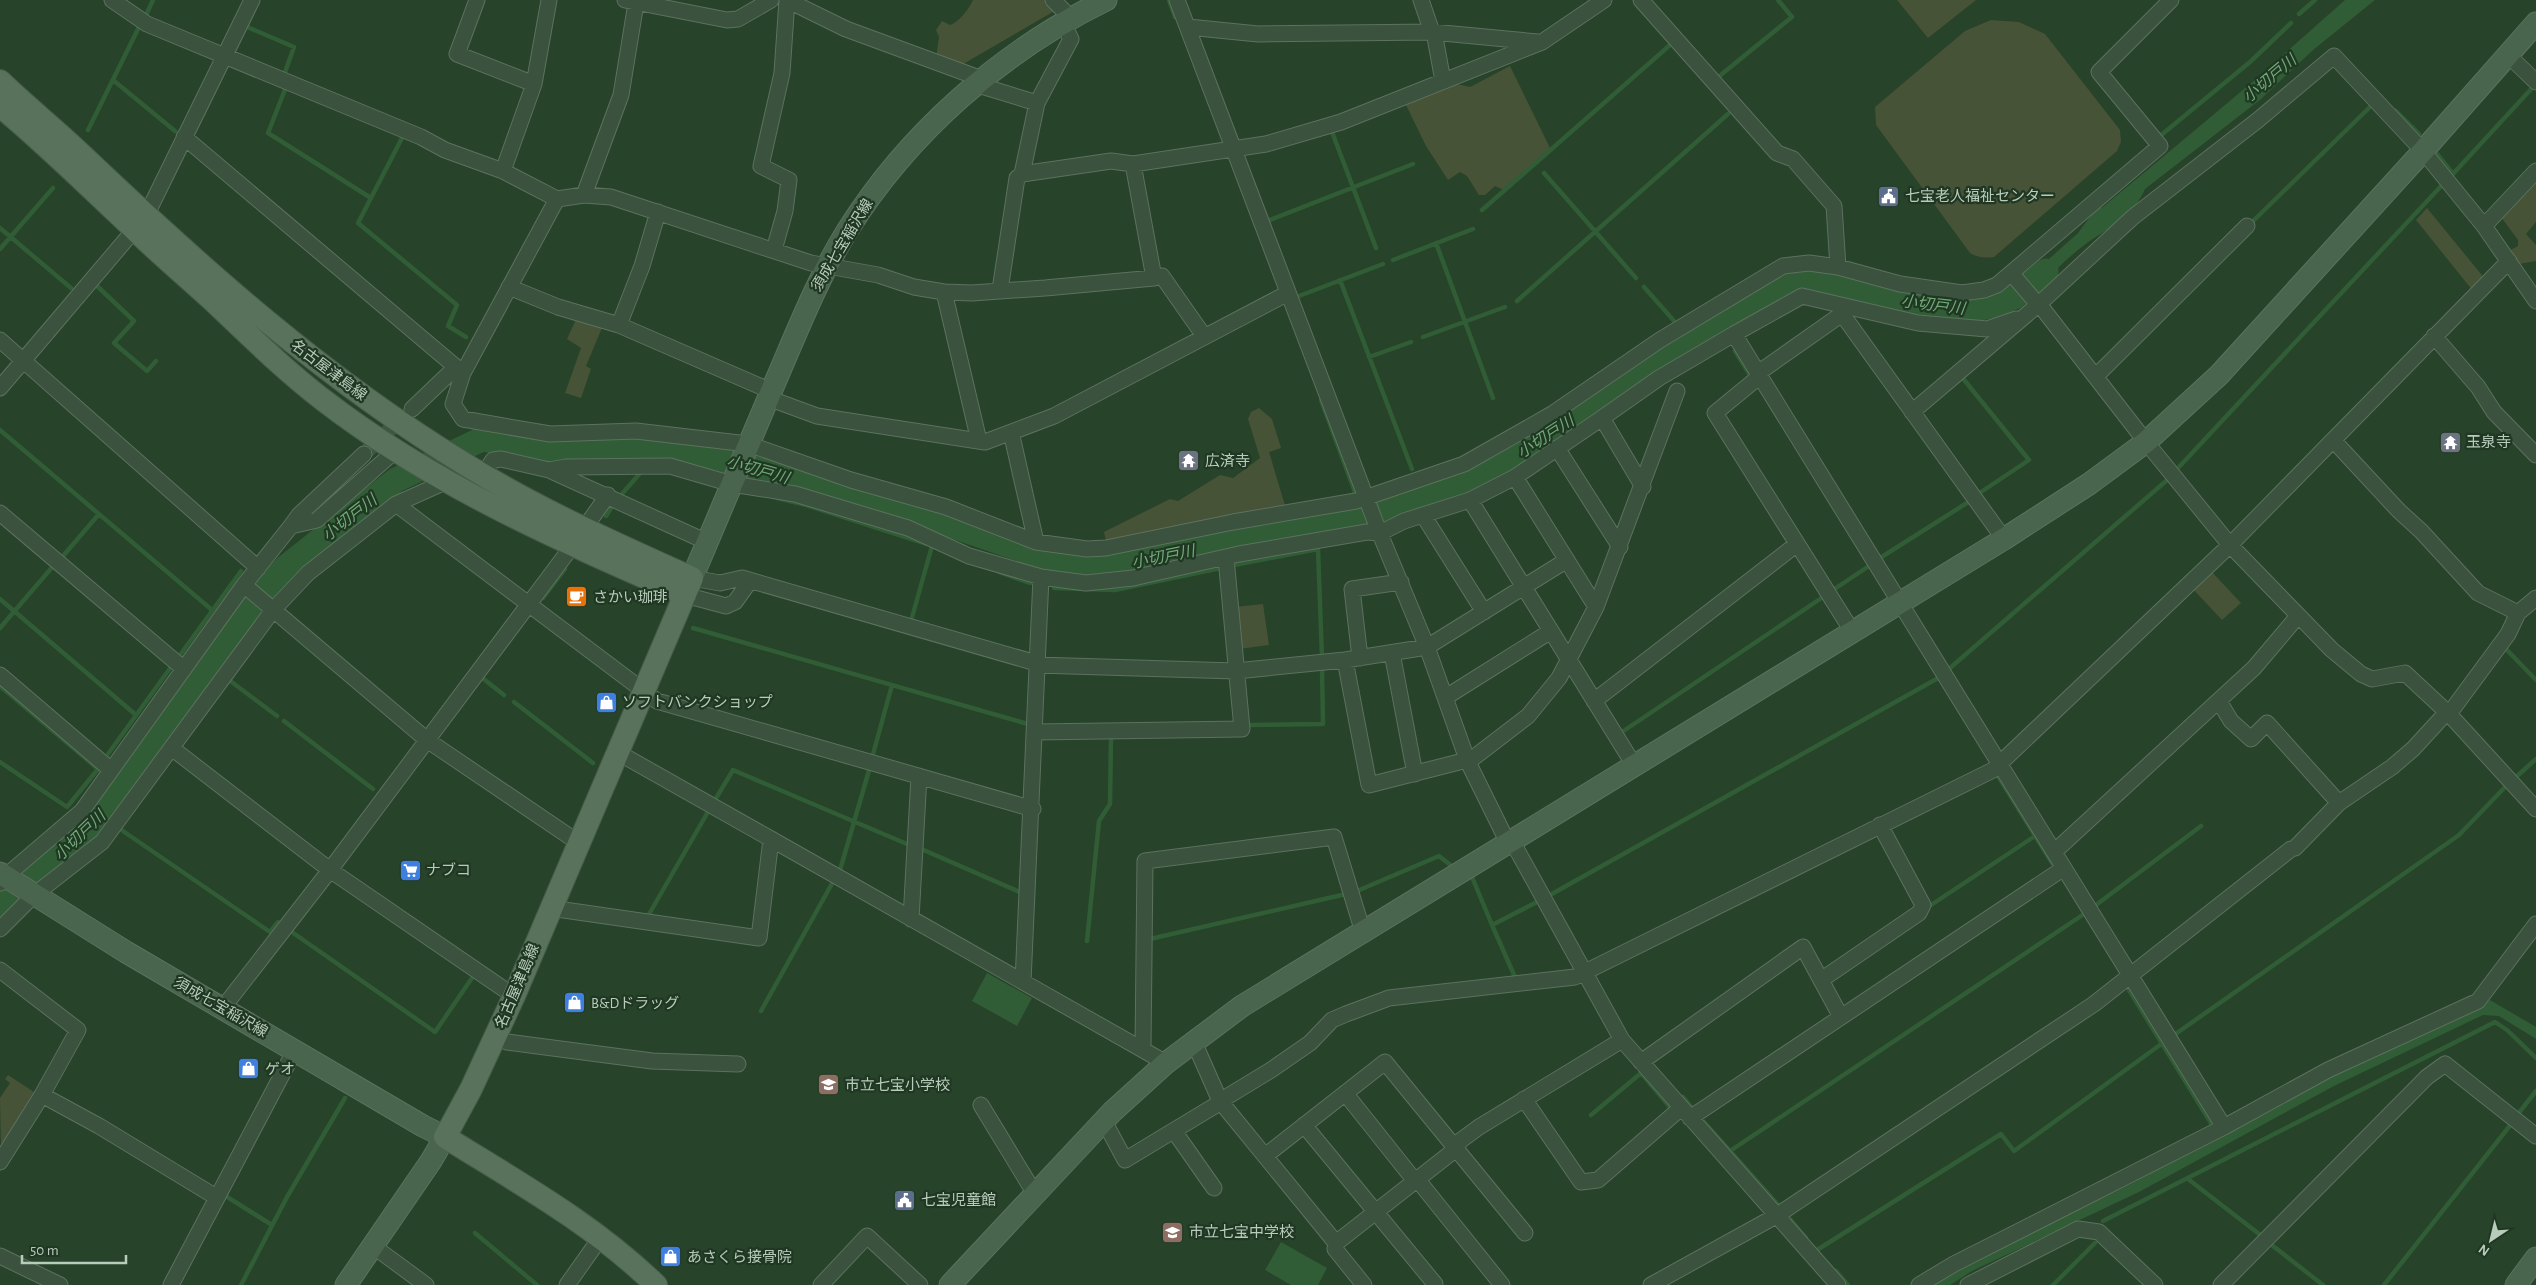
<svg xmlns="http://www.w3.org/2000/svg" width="2536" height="1285" font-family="'Alegreya Sans','Noto Sans JP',sans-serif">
<rect width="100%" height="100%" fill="#27432a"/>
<path fill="#475337" d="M 973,0 L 1049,0 L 1058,9 L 958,67 L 936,58 L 939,37 L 936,30 L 942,21 L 950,25 C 959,22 969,9 973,0 Z
M 1897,0 L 1976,0 L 1928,38 Z
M 1991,20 L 2019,22 L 2045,34 L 2120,130 L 2121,142 L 2117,151 L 1994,257 C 1985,258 1979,258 1970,253 L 1876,125 L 1875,107 L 1965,31 Z
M 1510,66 L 1550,148 L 1504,190 L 1495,186 L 1485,195 L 1479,195 L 1467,176 L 1460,172 L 1448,180 L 1426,146 L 1405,103 L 1457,84 L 1470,87 Z
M 2536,177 L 2536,222 L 2526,234 L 2536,245 L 2536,261 L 2519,264 L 2509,251 L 2518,246 L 2518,240 L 2501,217 Z
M 2427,208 L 2485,279 L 2473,291 L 2416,220 Z
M 578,315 L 604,323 L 586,366 L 591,369 L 581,398 L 565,393 L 581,348 L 567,339 Z
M 1259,408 L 1272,419 L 1281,448 L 1269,452 L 1286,509 L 1107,545 L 1104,532 L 1170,499 L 1178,501 L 1220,475 L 1233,478 L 1260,458 L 1248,419 L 1251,412 Z
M 2210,570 L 2241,603 L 2222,620 L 2191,587 Z
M 1263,604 L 1269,645 L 1239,649 L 1235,607 Z
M 8,1075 L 34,1092 L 1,1146 L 0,1098 L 10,1083 L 5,1079 Z"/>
<path fill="#305d35" d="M 2345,0 L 2375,0 L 2313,50 L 2261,99 L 2145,189 C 2130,221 2114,224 2087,243 C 2067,257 2050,277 2032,293 L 2023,282 L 2078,233 L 2098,206 L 2101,208 L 2103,207 L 2256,79 Z
M 987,973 L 1032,998 L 1017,1026 L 972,1001 Z
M 2490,1000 L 2536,1027 L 2536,1039 L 2499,1016 L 2483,1015 L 2334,1086 L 2139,1192 L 1972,1271 L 1950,1285 L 1932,1285 L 1970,1263 L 2129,1185 L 2333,1075 Z
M 1281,1242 L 1327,1268 L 1318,1285 L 1291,1285 L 1265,1270 Z"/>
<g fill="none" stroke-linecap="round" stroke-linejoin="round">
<path stroke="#305d35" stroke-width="4.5" d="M 1169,0 L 1175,17
M 2299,14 L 2315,0
M 146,15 L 153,0
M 245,26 L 294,47 L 284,75
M 1717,78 L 1792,17 L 1778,0
M 113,80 L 175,131
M 286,87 L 268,133 L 371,198
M 2396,111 L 2419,134
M 88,130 L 140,25
M 1332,132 L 1376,248
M 2160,136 L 2250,62 L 2291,23
M 402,138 L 358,223 L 457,305 L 448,326 L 466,337
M 2437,154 L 2453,174
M 1544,173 L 1636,278
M 2452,175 L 2533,87
M 1482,210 L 1670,45
M 1270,220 L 1413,164
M 2249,225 L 2371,106
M 0,228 L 71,288
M 1436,243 L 1493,398
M 0,249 L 53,188
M 1393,260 L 1473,229
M 1340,280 L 1412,469
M 96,285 L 134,321 L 114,343 L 147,371 L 156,361
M 1644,287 L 1675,322
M 1299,296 L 1383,264
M 1517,301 L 1728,114
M 1423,337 L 1505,307
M 1735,351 L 1750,375
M 1369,357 L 1411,342
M 1961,376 L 2029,460 L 1978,494
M 1321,400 L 1356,495
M 0,430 L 212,610
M 642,457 L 646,447
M 2179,467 L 2443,184
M 621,495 L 642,471
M 777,498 L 806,505 L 927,544
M 606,516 L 613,505
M 1312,527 L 1314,534
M 939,531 L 941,523
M 63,556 L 99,514
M 1880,558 L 1970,501
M 1234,565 L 1318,549 L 1322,658
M 999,572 L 1030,583
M 1054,588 L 1115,590 L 1221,568
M 1833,590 L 1869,566
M 543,598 L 565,569
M 0,599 L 136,715
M 911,621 L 932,546
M 0,628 L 54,565
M 693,628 L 1028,724
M 2506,649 L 2536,680
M 180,655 L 241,571
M 210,666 L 216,669
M 1950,668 L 2166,481
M 481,677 L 504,695
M 229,680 L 277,716
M 0,686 L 98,769 L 67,807 L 0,762
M 514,702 L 593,763
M 284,721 L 373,789
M 1246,725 L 1323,724 L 1322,668
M 1622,732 L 1823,597
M 108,754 L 171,667
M 872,758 L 892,685
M 1998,776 L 2052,863
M 2515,778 L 2536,759
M 715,800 L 733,770 L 907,844
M 120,829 L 270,932 L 278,922 L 280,923
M 919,848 L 1022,893
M 840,870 L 870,767
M 1472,877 L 1492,925 L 1537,902
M 1357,891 L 1439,856 L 1453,867
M 1550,895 L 1940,677
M 2096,905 L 2201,826
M 1928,907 L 2035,836
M 648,916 L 709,810
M 1492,925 L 1515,977
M 289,930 L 435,1032 L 474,975
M 1150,939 L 1346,894
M 1087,941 L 1099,821 L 1110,804 L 1111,738
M 2129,990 L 2211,1123
M 761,1011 L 834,880
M 2174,1035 L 2459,835 L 2506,786
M 1683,1097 L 1692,1108
M 2518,1114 L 2536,1091
M 1591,1115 L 1641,1073 L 1669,1106
M 1704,1122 L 1730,1151 L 2084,914
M 1730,1151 L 1781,1208
M 2188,1179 L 2263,1237
M 224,1195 L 272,1225
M 1789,1218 L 1806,1238
M 2103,1221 L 2495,1022 L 2507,1030 L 2536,1058
M 475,1233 L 537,1285
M 2273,1246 L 2323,1285
M 1817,1250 L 2001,1134 L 2014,1151 L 2164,1042
M 1836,1271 L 1848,1285
M 241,1285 L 287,1197 L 345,1098
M 2053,1285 L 2095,1243
M 2384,1285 L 2512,1123"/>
<path stroke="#305d35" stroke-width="25" d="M 0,907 L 97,821 L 268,585 L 286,567 L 396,480 L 482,439 L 555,452 L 646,447 L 717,458 L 906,510 L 1055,561 L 1081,567 L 1114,565 L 1214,544 L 1346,521 L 1380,513 L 1471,480 L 1510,459 L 1652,365 L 1790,281 L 1818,280 L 1885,298 L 1965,311 L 1996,305 L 2014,297 L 2046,271"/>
<path stroke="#3d5840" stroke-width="15" stroke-dasharray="15 8" stroke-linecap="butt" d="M 364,454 L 405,415"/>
<defs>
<path id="street" d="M 112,0 L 147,24 L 421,137 L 445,150 L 503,171 L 557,199 L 584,195 L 611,197 L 811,263 L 878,275 L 914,287 L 944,292 L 972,293 L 1045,288 L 1154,278 L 1133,164
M 477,0 L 457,54 L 534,84
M 625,0 L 727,20 L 738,19 L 771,0
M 787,0 L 846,29 L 982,79
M 1053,0 L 1070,17
M 1177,0 L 1378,529 L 1427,647 L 1468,762 L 1508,843
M 1421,0 L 1432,32
M 1641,0 L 1777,153 L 1793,159 L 1834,206 L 1838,267
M 1188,27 L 1258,34 L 1432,32 L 1538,42
M 1434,32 L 1443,81
M 2508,55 L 2536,82
M 975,84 L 1037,103 L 1022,174 L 1111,161 L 1133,164 L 1266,144 L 1341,122 L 1542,42 L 1604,0
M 1037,103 L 1071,39 L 1063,23
M 184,137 L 463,373
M 503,171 L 534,84 L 549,0
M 584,195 L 621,95 L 636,3
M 557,199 L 463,373 L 453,404 L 463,419 L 550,434 L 636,431 L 748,444 L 851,480 L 946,507 L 1036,542 L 1087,549 L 1106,548 L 1233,522 L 1356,501 L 1464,464 L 1552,414 L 1660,340 L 1783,266 L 1809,263 L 1838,267 L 1900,284 L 1962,293 L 1984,290 L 1997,285 L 2160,146 L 2099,72 L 2171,0
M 2484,226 L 2536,171
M 774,250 L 785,211 L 789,180 L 761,166 L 782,73 L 787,0
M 2012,274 L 2035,301 L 2039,304 L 2146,442 L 2230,545 L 2332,650 L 2361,674 L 2372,679 L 2405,673 L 2449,714 L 2536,809
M 1154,278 L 1162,276 L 1204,336
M 509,287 L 558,307 L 619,325 L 771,391
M 1000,290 L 1017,178 L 1022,174
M 944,292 L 979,441
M 619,325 L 642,266 L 658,212
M 1734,334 L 1802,296 L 1918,323 L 1987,329 L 2016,319
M 2434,336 L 2478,387 L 2494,412 L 2536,455
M 0,340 L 258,568
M 1760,376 L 1715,413 L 1852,631
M 2096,376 L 2247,226
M 0,388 L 146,216 L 252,0
M 768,398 L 817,416 L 985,442 L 1054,416 L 1288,293
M 412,409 L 456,367
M 1912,412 L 2039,304 L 2133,217 L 2258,120 L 2334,56 L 2423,151 L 2484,226 L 2536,301
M 1602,418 L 1659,378 L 1734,334 L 1758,373
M 1011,432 L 1036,542
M 2333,440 L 2399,511 L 2421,531 L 2478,593 L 2518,613
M 1557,448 L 1620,547
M 549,470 L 566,467 L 670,466 L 732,484 L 795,494 L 908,528 L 969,556 L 1041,577 L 1086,583 L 1133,578 L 1239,554 L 1367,532 L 1380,533 L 1404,521 L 1470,500 L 1515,477 L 1602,418 L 1643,487
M 483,475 L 493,460 L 501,459 L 549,470 L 707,542
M 1515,477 L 1596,607
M 1470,500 L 1634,765
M 396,504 L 657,701 L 1033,809
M 0,513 L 184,669
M 1423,515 L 1484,612
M 291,526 L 299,515 L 364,454
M 583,530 L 608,495
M 2004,539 L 1842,314 L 1758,373 L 2224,1127
M 692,578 L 720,583 L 742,578 L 1036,663
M 244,585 L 427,740 L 579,843
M 685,595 L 726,606 L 735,602 L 750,581
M 1392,653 L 1415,774
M 1360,658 L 1352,589 L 1401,582
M 1345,660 L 1369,785 L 1467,760
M 1036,665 L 1236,671 L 1345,660 L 1427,647 L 1567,560
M 0,675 L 111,770
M 1446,697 L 1551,631
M 1594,701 L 1797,544
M 2219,701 L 2231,721 L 2251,739 L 2267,723 L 2339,803
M 2449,714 L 2508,634 L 2518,613 L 2536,598
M 1035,732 L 1242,729 L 1226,558
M 173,749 L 330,870 L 514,996
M 1468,762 L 1528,716 L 1559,678 L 1596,607 L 1677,391
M 771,839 L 1166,1063
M 1512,841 L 1622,1040 L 1838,1285
M 2054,852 L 2254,668 L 2298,616
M 1,883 L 6,876 L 82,811 L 244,585 L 291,526 L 317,520 L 395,451
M 550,908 L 759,938 L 771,839 L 617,752
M 911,919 L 919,776
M 0,929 L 34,895 L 102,842 L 273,610 L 308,573 L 396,504 L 445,482
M 0,970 L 78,1030 L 42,1095 L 0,1162
M 1821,980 L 1919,913 L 1923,905 L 1880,825
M 1023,982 L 1041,577
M 222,1009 L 330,870 L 573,545
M 496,1037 L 507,1042 L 652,1061 L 738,1064
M 1194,1042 L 1220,1101 L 1336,1243 L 1335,1249 L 1364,1285
M 1143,1049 L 1145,861 L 1334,837 L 1363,932
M 1641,1062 L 1803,947 L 1841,1017
M 1345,1093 L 1415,1181
M 42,1095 L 99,1126 L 216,1197
M 1524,1099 L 1581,1182 L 1598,1180 L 1681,1108
M 1220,1101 L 1271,1070 L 1310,1043 L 1332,1020 L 1346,1014 L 1389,998 L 1575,977 L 1993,770 L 2230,545 L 2509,261
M 981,1105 L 1035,1194
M 1690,1118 L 2064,868
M 1104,1121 L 1125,1160 L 1221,1102
M 1304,1125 L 1435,1284
M 1174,1131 L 1214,1188
M 1265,1156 L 1385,1062 L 1525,1233
M 1417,1179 L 1502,1285
M 1336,1243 L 1456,1149 L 1460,1141 L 1479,1127 L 1622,1040
M 373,1246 L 426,1285
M 0,1256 L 60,1285
M 171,1285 L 295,1050
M 567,1285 L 601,1237
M 821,1285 L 867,1236 L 920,1285
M 1651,1285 L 1776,1216 L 2094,1004 L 2291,849 L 2295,848 L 2339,803 L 2392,767 L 2413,749 L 2447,712
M 1919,1285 L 1954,1264 L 2224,1127 L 2328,1070 L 2478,1001 L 2536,924
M 1968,1285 L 2078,1229 L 2099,1232 L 2155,1285
M 2221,1285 L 2427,1077 L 2445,1064 L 2536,1136"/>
<path id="secondary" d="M 692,578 C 720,512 748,446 776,380 C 798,329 818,278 847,231 C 909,132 1002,51 1106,0
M 0,873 L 126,952 L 423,1126 L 445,1137 L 431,1161 L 346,1285
M 950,1285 L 1112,1112 L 1166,1063 L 1242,1006 L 2004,539 L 2089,484 L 2146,442 L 2219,375 L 2423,151 L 2536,23
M 2516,1285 L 2536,1258"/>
<path id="primary" d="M 0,81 C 27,107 56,130 83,156 C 203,270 326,380 468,466 C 540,510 616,544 692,578 L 514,996 L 471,1089 L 445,1137 C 519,1183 593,1224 656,1285
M 0,106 C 46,144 88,186 132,227 C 157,252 185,275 211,299 C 247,333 282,368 322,399 C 433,485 557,539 685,595"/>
</defs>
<use href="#street" stroke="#5c725f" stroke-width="17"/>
<use href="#secondary" stroke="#5c725f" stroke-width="23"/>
<use href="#primary" stroke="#455b48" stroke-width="24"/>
<use href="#street" stroke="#3b523e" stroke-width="15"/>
<use href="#secondary" stroke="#49654e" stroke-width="21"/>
<use href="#primary" stroke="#59725c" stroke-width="22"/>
</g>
<defs>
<symbol id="civic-square" viewBox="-11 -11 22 22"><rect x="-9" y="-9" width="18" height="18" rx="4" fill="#5c6f8a" stroke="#203823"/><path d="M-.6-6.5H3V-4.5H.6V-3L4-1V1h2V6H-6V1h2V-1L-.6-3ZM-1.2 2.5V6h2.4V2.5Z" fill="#fff"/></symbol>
<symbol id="temple-square" viewBox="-11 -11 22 22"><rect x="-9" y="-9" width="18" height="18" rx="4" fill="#6b7280" stroke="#203823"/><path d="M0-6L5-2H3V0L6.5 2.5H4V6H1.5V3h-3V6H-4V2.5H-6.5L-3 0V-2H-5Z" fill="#fff"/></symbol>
<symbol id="cafe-square" viewBox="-11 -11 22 22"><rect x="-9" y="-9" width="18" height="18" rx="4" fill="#e8710a" stroke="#203823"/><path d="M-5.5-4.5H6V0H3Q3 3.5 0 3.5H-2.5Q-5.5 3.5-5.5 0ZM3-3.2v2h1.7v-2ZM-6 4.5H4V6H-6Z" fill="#fff"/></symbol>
<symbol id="shop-square" viewBox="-11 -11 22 22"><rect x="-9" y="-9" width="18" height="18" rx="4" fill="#3f7fe0" stroke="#203823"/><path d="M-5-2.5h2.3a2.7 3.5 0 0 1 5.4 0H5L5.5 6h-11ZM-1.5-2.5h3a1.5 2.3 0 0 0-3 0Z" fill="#fff"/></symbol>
<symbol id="supermarket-square" viewBox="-11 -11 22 22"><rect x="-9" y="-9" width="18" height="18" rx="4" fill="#3f7fe0" stroke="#203823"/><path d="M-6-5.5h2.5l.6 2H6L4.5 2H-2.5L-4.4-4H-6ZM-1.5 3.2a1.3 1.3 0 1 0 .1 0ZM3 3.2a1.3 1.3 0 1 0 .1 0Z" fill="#fff"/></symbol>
<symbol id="school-square" viewBox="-11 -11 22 22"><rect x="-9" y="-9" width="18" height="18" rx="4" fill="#8d6e63" stroke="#203823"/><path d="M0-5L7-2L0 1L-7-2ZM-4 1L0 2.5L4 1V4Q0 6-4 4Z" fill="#fff"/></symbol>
</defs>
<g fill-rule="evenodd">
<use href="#civic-square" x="1876" y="184" width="25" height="25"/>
<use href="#temple-square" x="2438" y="430" width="25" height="25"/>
<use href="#temple-square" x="1176" y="448" width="25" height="25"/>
<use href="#cafe-square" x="564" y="584" width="25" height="25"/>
<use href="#shop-square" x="594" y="690" width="25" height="25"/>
<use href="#supermarket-square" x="398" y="858" width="25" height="25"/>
<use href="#shop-square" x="562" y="990" width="25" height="25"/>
<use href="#shop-square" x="236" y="1056" width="25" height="25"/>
<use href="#school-square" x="816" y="1072" width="25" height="25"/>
<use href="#civic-square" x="892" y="1188" width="25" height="25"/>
<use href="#school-square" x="1160" y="1220" width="25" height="25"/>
<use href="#shop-square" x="658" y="1244" width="25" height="25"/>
</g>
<g text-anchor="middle" stroke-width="4.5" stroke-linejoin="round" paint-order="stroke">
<g font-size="15" fill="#b8ccbb" stroke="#203823" text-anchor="start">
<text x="1905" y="201">七宝老人福祉センター</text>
<text x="2466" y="447">玉泉寺</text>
<text x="1205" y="466">広済寺</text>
<text x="593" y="602">さかい珈琲</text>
<text x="622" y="707">ソフトバンクショップ</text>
<text x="426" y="875">ナブコ</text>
<text x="591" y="1008">B&amp;Dドラッグ</text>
<text x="265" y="1074">ゲオ</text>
<text x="845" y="1090">市立七宝小学校</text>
<text x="921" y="1205">七宝児童館</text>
<text x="1189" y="1237">市立七宝中学校</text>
<text x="687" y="1262">あさくら接骨院</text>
</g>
<g font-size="15" fill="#b8ccbb" stroke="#203823">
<text transform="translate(842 245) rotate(-59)" y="5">須成七宝稲沢線</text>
<text transform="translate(329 370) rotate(37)" y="5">名古屋津島線</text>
<text transform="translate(517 986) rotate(-67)" y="5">名古屋津島線</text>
<text transform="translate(221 1007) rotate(30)" y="5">須成七宝稲沢線</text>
</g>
<g font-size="16" font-style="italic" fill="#71ab78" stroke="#203823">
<text transform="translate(2269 78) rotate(-40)" y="6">小切戸川</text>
<text transform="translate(1933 304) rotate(7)" y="6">小切戸川</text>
<text transform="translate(1545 436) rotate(-33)" y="6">小切戸川</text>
<text transform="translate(758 469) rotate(16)" y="6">小切戸川</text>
<text transform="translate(349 517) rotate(-38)" y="6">小切戸川</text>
<text transform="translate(1163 556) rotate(-11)" y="6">小切戸川</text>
<text transform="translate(79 835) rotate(-44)" y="6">小切戸川</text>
</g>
</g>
<g transform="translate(2491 1240) rotate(215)" stroke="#203823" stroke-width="4" paint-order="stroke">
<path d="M0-4L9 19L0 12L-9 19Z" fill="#b8ccbb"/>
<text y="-8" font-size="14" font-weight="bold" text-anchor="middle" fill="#b8ccbb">N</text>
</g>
<path d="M22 1255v8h104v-8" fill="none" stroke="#b8ccbb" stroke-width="2.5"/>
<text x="30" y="1255" font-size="15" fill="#b8ccbb" stroke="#203823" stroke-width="4" paint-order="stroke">50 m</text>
</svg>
